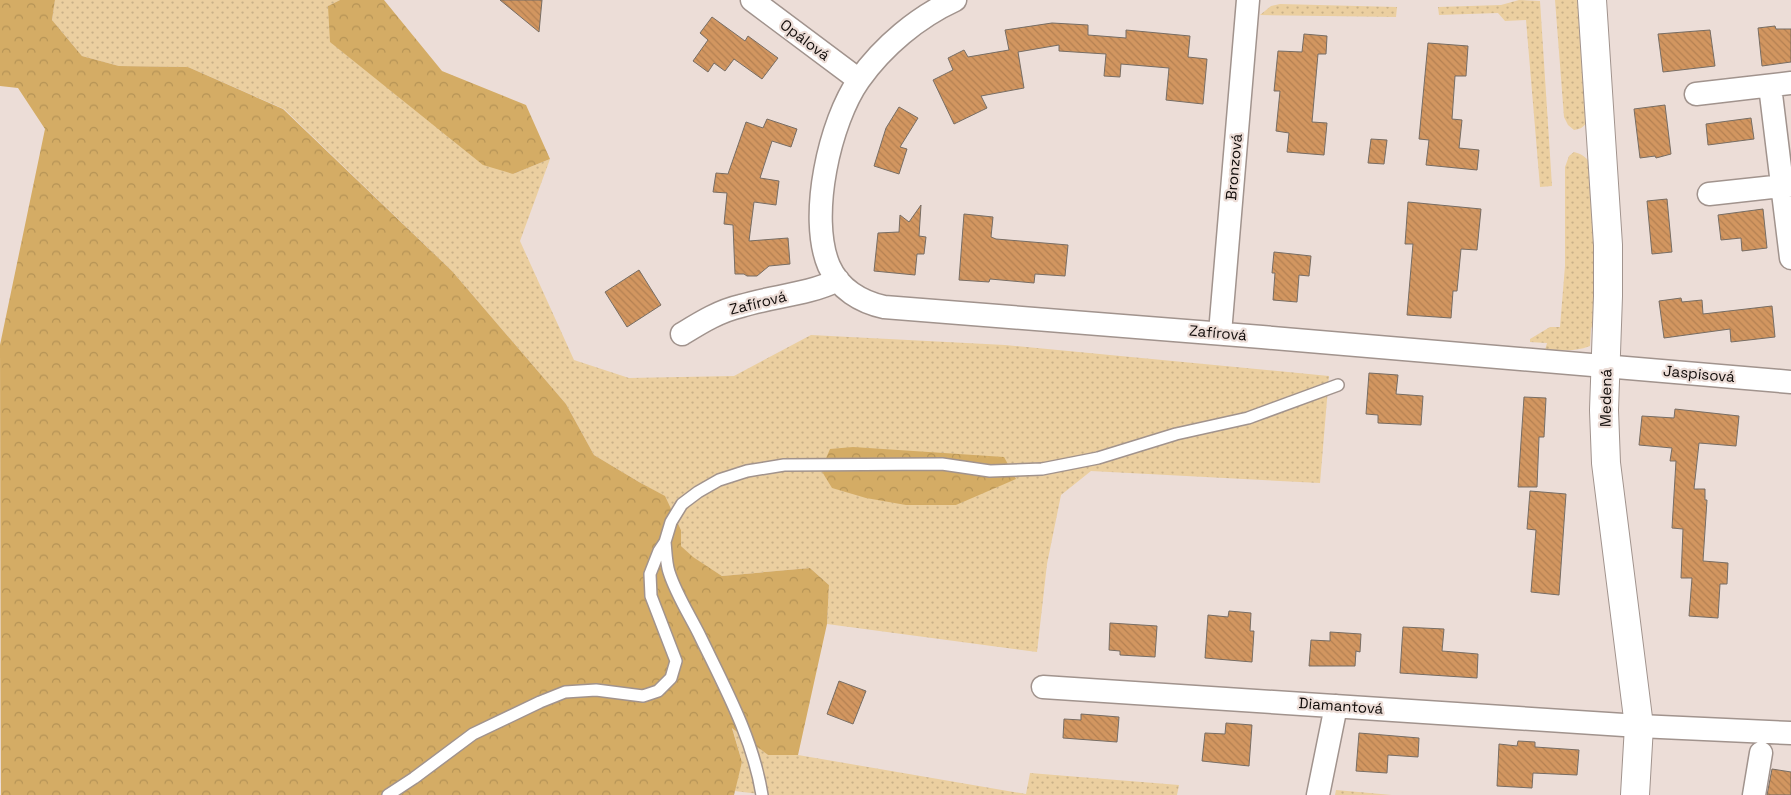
<svg xmlns="http://www.w3.org/2000/svg" width="1791" height="795" font-family="'Space Grotesk',sans-serif">
<defs>
<pattern id="grass-dots" width="8" height="8" patternUnits="userSpaceOnUse" patternTransform="scale(1.25)"><rect width="8" height="8" fill="#ebcfa0"/><path d="M2 2h.1M6 6h.1" fill="none" stroke="#c8b088" stroke-width="1.8" stroke-linecap="round"/></pattern>
<pattern id="forest-crowns" width="20" height="18" patternUnits="userSpaceOnUse" patternTransform="scale(1.25)"><rect width="20" height="18" fill="#d4ac65"/><path d="M2 6a3 3 0 1 1 6 0M12 15a3 3 0 1 1 6 0" fill="none" stroke="#b59356"/></pattern>
<pattern id="building-back-hatch" width="6" height="6" patternUnits="userSpaceOnUse" patternTransform="scale(1.25)"><rect width="6" height="6" fill="#d29660"/><path d="M-1 5l2 2M0 0l6 6M5-1l2 2" fill="none" stroke="#b38052"/></pattern>
</defs>
<rect width="100%" height="100%" fill="#ecddd7"/>
<path fill="url(#grass-dots)" d="M 55,0 L 340,0 L 328,6 L 513,174 L 550,159 L 520,241 L 574,360 L 629,378 L 734,376 L 811,335 L 1005,345 L 1329,376 L 1320,483 L 1091,471 L 1061,495 L 1047,564 L 1037,652 L 827,624 L 829,585 L 810,568 L 722,576 L 692,557 L 681,546 L 681,530 L 664,496 L 639,482 L 594,455 L 566,404 L 452,271 L 284,109 L 188,67 L 119,66 L 82,56 L 52,20 Z
M 1519,0 L 1540,1 L 1552,186 L 1540,187 L 1526,20 L 1505,21 L 1498,13 L 1439,15 L 1438,7 L 1501,5 Z
M 1555,0 L 1583,0 L 1591,112 C 1587,122 1585,129 1574,130 L 1568,125 L 1564,117 Z
M 1280,4 L 1397,7 L 1396,17 L 1260,15 L 1271,6 Z
M 1574,152 C 1583,154 1588,159 1593,167 L 1595,318 L 1591,329 L 1590,346 C 1575,352 1561,350 1545,350 L 1547,343 L 1530,342 L 1530,339 L 1550,327 L 1560,327 L 1565,266 L 1565,167 L 1569,156 Z
M 732,727 L 768,755 L 798,755 L 1026,794 L 1030,773 L 1179,785 L 1177,795 L 768,795 L 734,791 L 742,762 Z
M 1336,790 L 1392,795 L 1335,795 Z"/>
<path fill="url(#forest-crowns)" d="M 0,0 L 55,0 L 52,20 L 82,56 L 119,66 L 188,67 L 283,109 L 452,271 L 566,404 L 594,455 L 639,482 L 665,496 L 681,530 L 681,546 L 693,557 L 722,576 L 810,568 L 829,585 L 827,624 L 798,755 L 768,755 L 732,728 L 742,762 L 734,795 L 1,795 L 0,345 L 45,129 L 18,88 L 0,86 Z
M 340,0 L 384,0 L 442,71 L 526,105 L 550,159 L 513,174 L 483,165 L 330,42 L 328,6 Z
M 853,447 L 1004,457 L 1016,479 L 956,505 L 906,505 L 866,498 L 832,488 L 821,470 L 830,449 Z"/>
<path fill="url(#building-back-hatch)" stroke="#776d64" d="M 500,0 L 542,0 L 539,32 Z
M 712,17 L 745,41 L 748,36 L 778,58 L 762,79 L 734,59 L 725,71 L 714,63 L 708,72 L 693,61 L 708,40 L 700,33 Z
M 1052,23 L 1088,25 L 1088,35 L 1126,38 L 1126,30 L 1190,36 L 1188,57 L 1207,59 L 1203,104 L 1166,100 L 1169,68 L 1121,64 L 1120,77 L 1104,76 L 1106,54 L 1059,51 L 1059,45 L 1018,52 L 1024,88 L 981,96 L 987,108 L 954,124 L 933,80 L 953,70 L 948,58 L 964,50 L 968,57 L 1009,50 L 1005,30 Z
M 1775,26 L 1776,29 L 1791,29 L 1791,62 L 1762,66 L 1758,28 Z
M 1710,30 L 1715,66 L 1663,72 L 1658,34 Z
M 1304,34 L 1327,36 L 1326,54 L 1318,54 L 1312,122 L 1327,123 L 1324,155 L 1287,152 L 1289,133 L 1276,131 L 1280,91 L 1274,91 L 1278,51 L 1302,52 Z
M 1428,43 L 1468,46 L 1466,76 L 1455,76 L 1452,119 L 1462,120 L 1459,148 L 1479,150 L 1477,170 L 1426,165 L 1429,140 L 1419,139 Z
M 1665,105 L 1671,154 L 1656,158 L 1655,156 L 1640,158 L 1634,109 Z
M 899,107 L 918,118 L 900,147 L 907,149 L 899,174 L 874,166 L 886,128 Z
M 1751,118 L 1754,139 L 1708,145 L 1706,124 Z
M 767,119 L 797,129 L 791,147 L 772,141 L 760,178 L 779,181 L 776,205 L 754,202 L 749,241 L 788,238 L 790,264 L 769,266 L 757,276 L 747,276 L 744,274 L 735,274 L 733,225 L 724,224 L 727,193 L 713,192 L 716,173 L 728,174 L 746,122 L 763,128 Z
M 1371,139 L 1387,140 L 1384,164 L 1368,163 Z
M 1667,199 L 1672,252 L 1652,254 L 1647,201 Z
M 1408,202 L 1481,209 L 1477,250 L 1461,249 L 1457,291 L 1453,291 L 1451,318 L 1407,315 L 1413,244 L 1405,244 Z
M 921,205 L 919,236 L 926,237 L 924,254 L 917,254 L 915,275 L 874,271 L 878,233 L 899,232 L 900,215 L 909,222 Z
M 1763,209 L 1767,248 L 1742,251 L 1741,238 L 1721,240 L 1718,215 Z
M 964,214 L 993,217 L 991,237 L 996,239 L 1068,245 L 1065,276 L 1035,274 L 1034,283 L 990,279 L 989,282 L 959,280 Z
M 1274,252 L 1311,256 L 1309,276 L 1299,275 L 1297,302 L 1273,300 L 1275,273 L 1272,273 Z
M 639,270 L 661,305 L 627,327 L 605,292 Z
M 1681,298 L 1682,302 L 1702,300 L 1703,314 L 1772,306 L 1775,337 L 1731,342 L 1730,329 L 1664,338 L 1659,301 Z
M 1369,373 L 1398,375 L 1396,394 L 1423,396 L 1421,425 L 1378,423 L 1378,415 L 1366,414 Z
M 1524,397 L 1546,398 L 1544,437 L 1539,437 L 1537,487 L 1518,487 Z
M 1675,409 L 1739,416 L 1736,446 L 1699,443 L 1694,489 L 1705,489 L 1705,500 L 1707,500 L 1703,561 L 1728,563 L 1727,584 L 1720,584 L 1718,618 L 1689,616 L 1692,578 L 1681,578 L 1683,529 L 1672,528 L 1676,461 L 1670,461 L 1672,448 L 1639,445 L 1642,416 L 1674,418 Z
M 1530,491 L 1566,494 L 1559,595 L 1531,592 L 1536,530 L 1527,529 Z
M 1229,611 L 1251,613 L 1250,631 L 1254,631 L 1252,662 L 1205,658 L 1208,615 L 1228,617 Z
M 1110,623 L 1157,626 L 1155,657 L 1120,655 L 1120,651 L 1109,650 Z
M 1403,627 L 1444,629 L 1442,651 L 1478,654 L 1477,678 L 1400,673 Z
M 1330,632 L 1361,634 L 1360,652 L 1356,651 L 1355,666 L 1309,666 L 1311,640 L 1330,641 Z
M 839,681 L 866,691 L 853,724 L 827,714 Z
M 1081,714 L 1119,717 L 1117,742 L 1063,738 L 1064,719 L 1081,720 Z
M 1226,723 L 1252,725 L 1249,766 L 1202,761 L 1205,733 L 1225,734 Z
M 1359,733 L 1419,738 L 1418,757 L 1388,755 L 1387,773 L 1356,771 Z
M 1518,741 L 1535,742 L 1535,747 L 1579,750 L 1577,775 L 1533,773 L 1532,788 L 1497,786 L 1499,744 L 1517,746 Z
M 1772,769 L 1791,772 L 1791,795 L 1767,795 Z"/>
<g fill="none" stroke-linecap="round" stroke-linejoin="round">
<defs>
<path id="lane" d="M 665,542 C 666,551 666,563 669,572 C 676,594 689,614 699,634 C 724,686 753,738 762,795
M 388,795 L 414,778 L 473,734 L 540,702 L 565,692 L 596,690 L 643,696 L 658,691 L 671,678 L 676,661 L 651,596 L 650,574 L 659,551 L 665,542 L 671,522 L 682,504 L 698,492 L 719,480 L 747,471 L 784,465 L 942,464 L 990,471 L 1042,469 L 1098,458 L 1176,434 L 1248,418 L 1338,385"/>
<path id="street" d="M 752,0 L 859,80
M 955,0 C 918,17 883,46 859,80 C 830,121 808,217 829,266 C 839,289 861,302 884,307 L 1262,337 L 1791,382
M 1770,86 L 1791,258
M 1696,94 L 1791,83
M 1709,194 L 1791,185
M 1220,333 L 1248,0
M 682,334 C 700,323 719,311 741,306 C 773,296 807,295 838,280
M 1043,687 L 1639,726 L 1791,733
M 1318,795 L 1336,706
M 1754,795 L 1761,753"/>
<path id="secondary" d="M 1592,0 L 1608,245 L 1608,296 L 1604,410 L 1606,463 L 1639,726 L 1635,795"/>
</defs>
<use href="#lane" stroke="#a1938d" stroke-width="14"/>
<use href="#street" stroke="#a1938d" stroke-width="25"/>
<use href="#secondary" stroke="#a1938d" stroke-width="30"/>
<use href="#lane" stroke="#fff" stroke-width="11"/>
<use href="#street" stroke="#fff" stroke-width="22"/>
<use href="#secondary" stroke="#fff" stroke-width="28"/>
</g>
<g text-anchor="middle" stroke-width="4.5" stroke-linejoin="round" paint-order="stroke">
<g font-size="15" fill="#100b09" stroke="#ecddd7">
<text transform="translate(805 40) rotate(37)" y="5">Opálová</text>
<text transform="translate(1234 167) rotate(-85)" y="5">Bronzová</text>
<text transform="translate(758 303) rotate(-14)" y="5">Zafírová</text>
<text transform="translate(1218 333) rotate(5)" y="5">Zafírová</text>
<text transform="translate(1699 374) rotate(5)" y="5">Jaspisová</text>
<text transform="translate(1606 398) rotate(-89)" y="5">Medená</text>
<text transform="translate(1341 706) rotate(4)" y="5">Diamantová</text>
</g>
</g>
</svg>
